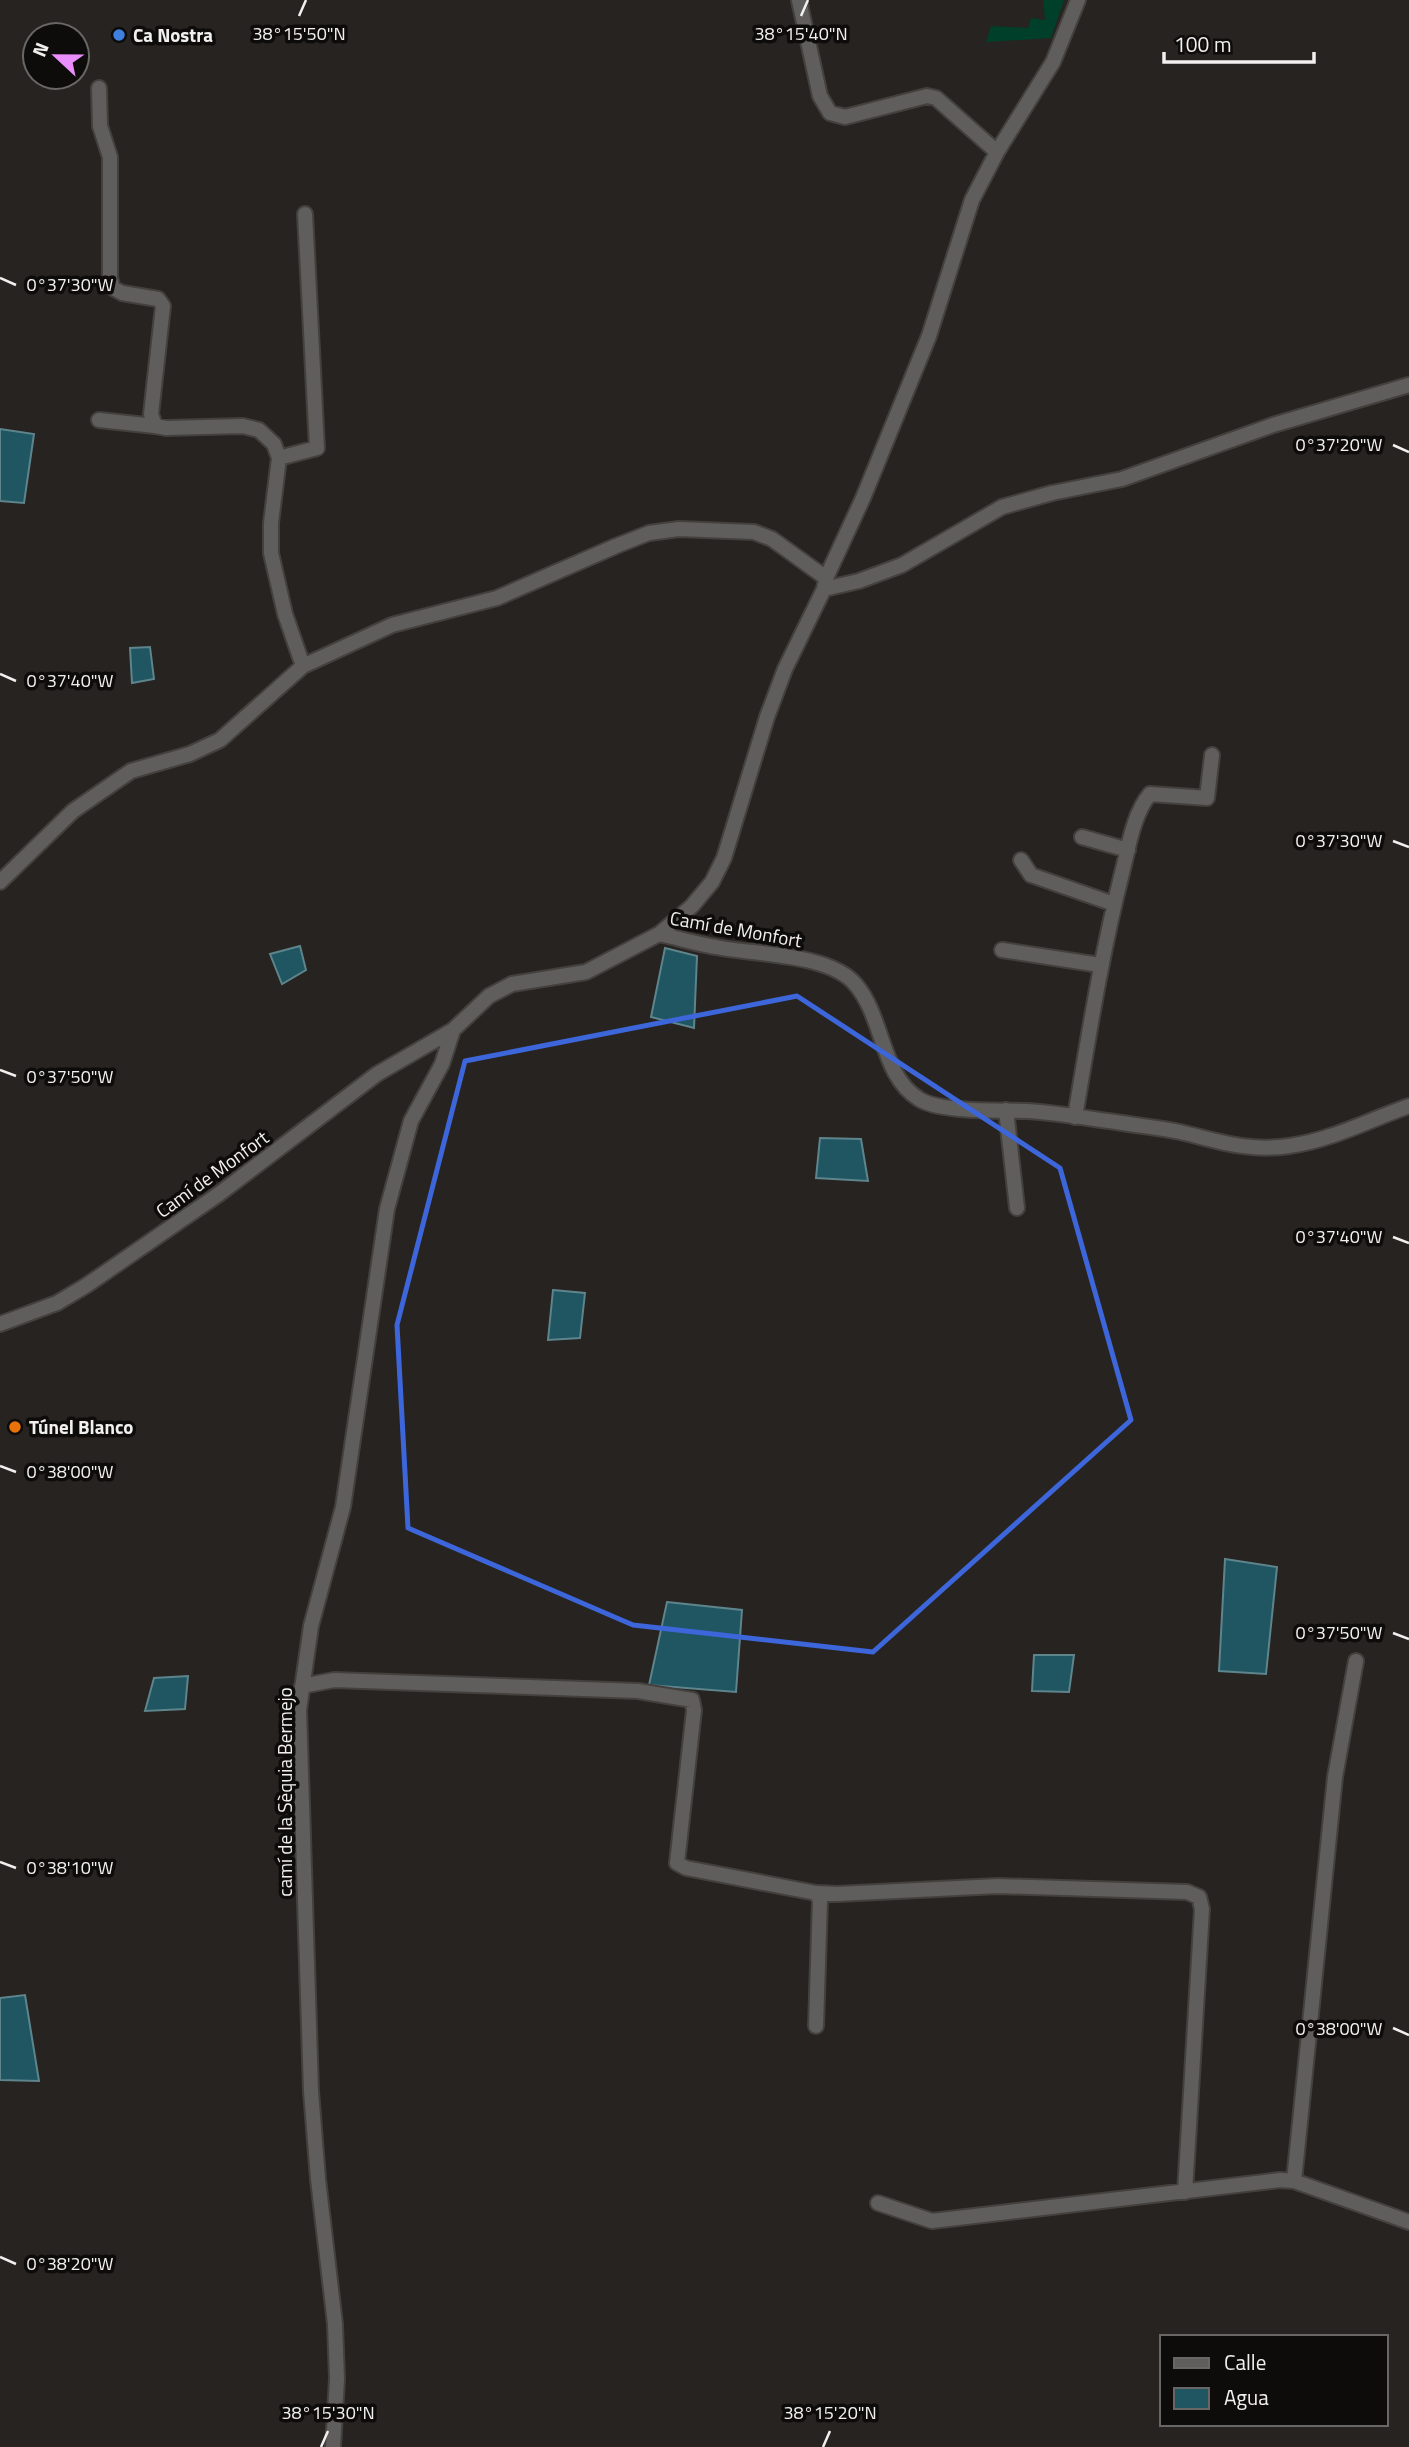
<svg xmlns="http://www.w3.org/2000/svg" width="1409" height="2447" font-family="'Titillium Web',sans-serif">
<rect width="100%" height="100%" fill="#262320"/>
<path fill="#00402a" d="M 1043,0 L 1064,0 L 1051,38 L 986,42 L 991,26 L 1028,28 L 1031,18 L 1045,20 Z"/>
<path fill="#1f5662" stroke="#5e848c" stroke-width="2" d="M 0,429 L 34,434 L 24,503 L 0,501 Z
M 150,647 L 154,679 L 132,683 L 130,648 Z
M 300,946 L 306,970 L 282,984 L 270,954 Z
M 665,948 L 697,956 L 694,1028 L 651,1017 Z
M 820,1138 L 861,1139 L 868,1181 L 816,1178 Z
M 553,1290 L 585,1293 L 580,1338 L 548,1340 Z
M 1225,1559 L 1277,1567 L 1266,1674 L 1219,1671 Z
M 667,1602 L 742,1610 L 736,1692 L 649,1685 Z
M 1034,1655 L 1074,1655 L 1069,1692 L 1032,1691 Z
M 188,1676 L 185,1709 L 145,1711 L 154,1678 Z
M 25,1995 L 39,2081 L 0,2080 L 0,1998 Z"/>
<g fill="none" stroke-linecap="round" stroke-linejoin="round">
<defs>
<path id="minor" d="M 799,0 L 820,96 L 830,113 L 845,117 L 927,96 L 936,98 L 997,152
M 99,88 L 100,126 L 110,157 L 110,278 L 113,288 L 122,293 L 158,299 L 163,306 L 151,414 L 155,426 L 166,428 L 243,426 L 259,430 L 274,444 L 279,458 L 271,523 L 271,553 L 285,614 L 303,666
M 99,420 L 155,426
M 279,458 L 317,448 L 305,214
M 824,589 L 859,581 L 902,565 L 1002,507 L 1052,493 L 1122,479 L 1273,425 L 1409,385
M 1082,837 L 1128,850
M 1021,860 L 1031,875 L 1114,904
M 0,882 L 73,811 L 131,771 L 190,754 L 220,740 L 303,666 L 392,625 L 497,598 L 616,546 L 649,533 L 679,529 L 754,532 L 772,539 L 826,578
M 659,934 C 678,938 697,944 716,947 C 754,955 830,953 856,985 C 884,1018 881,1076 919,1099 C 941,1113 1000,1110 1028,1111 C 1060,1113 1091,1119 1122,1123 C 1141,1126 1161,1128 1180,1132 C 1219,1141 1247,1152 1289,1146 C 1332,1140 1369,1120 1409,1106
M 1002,950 L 1100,965
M 1006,1110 L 1017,1208
M 1075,1117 C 1089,1033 1102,951 1123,869 C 1129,844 1134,813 1150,794 L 1207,798 L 1212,755
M 0,1324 L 57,1303 L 87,1285 L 219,1194 L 377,1074 L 453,1030 L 489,996 L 512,984 L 586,972 L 659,934 L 692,906 L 712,882 L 724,858 L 767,717 L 785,669 L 824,589 L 826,578 L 863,498 L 929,336 L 972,200 L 997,152 L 1053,62 L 1078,0
M 302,1686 L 334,1680 L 638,1691 L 692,1700 L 694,1710 L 677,1863 L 686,1868 L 816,1893 L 820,1900 L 816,2026
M 816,1893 L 837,1894 L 998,1886 L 1187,1892 L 1199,1897 L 1202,1909 L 1185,2192
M 1294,2181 L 1335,1777 L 1356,1661
M 878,2203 L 932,2221 L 1280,2180 L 1294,2181 L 1409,2222
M 333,2447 L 337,2379 L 335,2324 L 318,2179 L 311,2091 L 299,1710 L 311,1626 L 343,1507 L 387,1209 L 411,1121 L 442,1064 L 453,1030"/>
</defs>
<use href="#minor" stroke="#43403d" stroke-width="18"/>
<use href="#minor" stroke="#5f5e5c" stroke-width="14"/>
</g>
<path fill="none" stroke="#3d66db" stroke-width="5" stroke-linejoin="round" d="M 797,996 L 1060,1168 L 1131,1420 L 873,1652 L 633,1625 L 408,1528 L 397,1325 L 465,1061 Z"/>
<path fill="none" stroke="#f2f0ee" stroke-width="2.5" d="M 299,16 L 306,0M 801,16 L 808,0M 0,278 L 16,285M 1393,445 L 1409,452M 0,674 L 16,681M 1393,841 L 1409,847M 0,1070 L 16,1076M 1393,1237 L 1409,1243M 0,1466 L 16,1472M 1393,1633 L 1409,1639M 0,1862 L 16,1868M 1393,2028 L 1409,2035M 0,2257 L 16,2264M 321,2447 L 328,2431M 823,2447 L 830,2431"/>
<circle fill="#3f7fe0" stroke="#0e0c0b" stroke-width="2.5" cx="119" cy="35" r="7"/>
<circle fill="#e8710a" stroke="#0e0c0b" stroke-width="2.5" cx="15" cy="1427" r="7"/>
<g text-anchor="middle" stroke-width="7" stroke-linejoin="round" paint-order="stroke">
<g font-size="19" font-weight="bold" fill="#f2f0ee" stroke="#0e0c0b" text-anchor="start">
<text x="133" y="42">Ca Nostra</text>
<text x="29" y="1434">Túnel Blanco</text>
</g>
<g font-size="19" fill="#f2f0ee" stroke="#0e0c0b">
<text transform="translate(736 929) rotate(10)" y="7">Camí de Monfort</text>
<text transform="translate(212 1174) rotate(-36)" y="7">Camí de Monfort</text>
<text transform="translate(285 1792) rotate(-90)" y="7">camí de la Sèquia Bermejo</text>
</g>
</g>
<g font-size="18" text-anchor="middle" fill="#f2f0ee" stroke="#0e0c0b" stroke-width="7" stroke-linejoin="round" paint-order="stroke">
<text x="299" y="40">38°15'50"N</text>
<text x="801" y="40">38°15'40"N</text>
<text x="70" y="291">0°37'30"W</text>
<text x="1339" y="451">0°37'20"W</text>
<text x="70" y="687">0°37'40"W</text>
<text x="1339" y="847">0°37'30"W</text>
<text x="70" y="1083">0°37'50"W</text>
<text x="1339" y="1243">0°37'40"W</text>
<text x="70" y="1478">0°38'00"W</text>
<text x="1339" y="1639">0°37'50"W</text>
<text x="70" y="1874">0°38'10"W</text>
<text x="1339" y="2035">0°38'00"W</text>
<text x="70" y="2270">0°38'20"W</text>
<text x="328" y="2419">38°15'30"N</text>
<text x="830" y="2419">38°15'20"N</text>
</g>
<rect x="1160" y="2335" width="228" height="91" fill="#0e0c0b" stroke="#696766" stroke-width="2"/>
<rect x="1174" y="2358" width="35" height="10" fill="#5f5e5c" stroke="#696766" stroke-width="2"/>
<text x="1224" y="2370" font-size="21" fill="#f2f0ee">Calle</text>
<rect x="1174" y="2388" width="35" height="21" fill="#1f5662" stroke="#696766" stroke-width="2"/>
<text x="1224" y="2405" font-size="21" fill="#f2f0ee">Agua</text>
<g transform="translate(56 56) rotate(292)"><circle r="33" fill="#0e0c0b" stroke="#696766" stroke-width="2"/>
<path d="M0-5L12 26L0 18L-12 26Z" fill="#ea8dfd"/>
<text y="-10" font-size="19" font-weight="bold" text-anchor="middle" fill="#f2f0ee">N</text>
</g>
<path d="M1164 52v10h150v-10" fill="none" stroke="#f2f0ee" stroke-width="3.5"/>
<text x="1174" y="52" font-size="21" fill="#f2f0ee" stroke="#0e0c0b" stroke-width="5" paint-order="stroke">100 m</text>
</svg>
